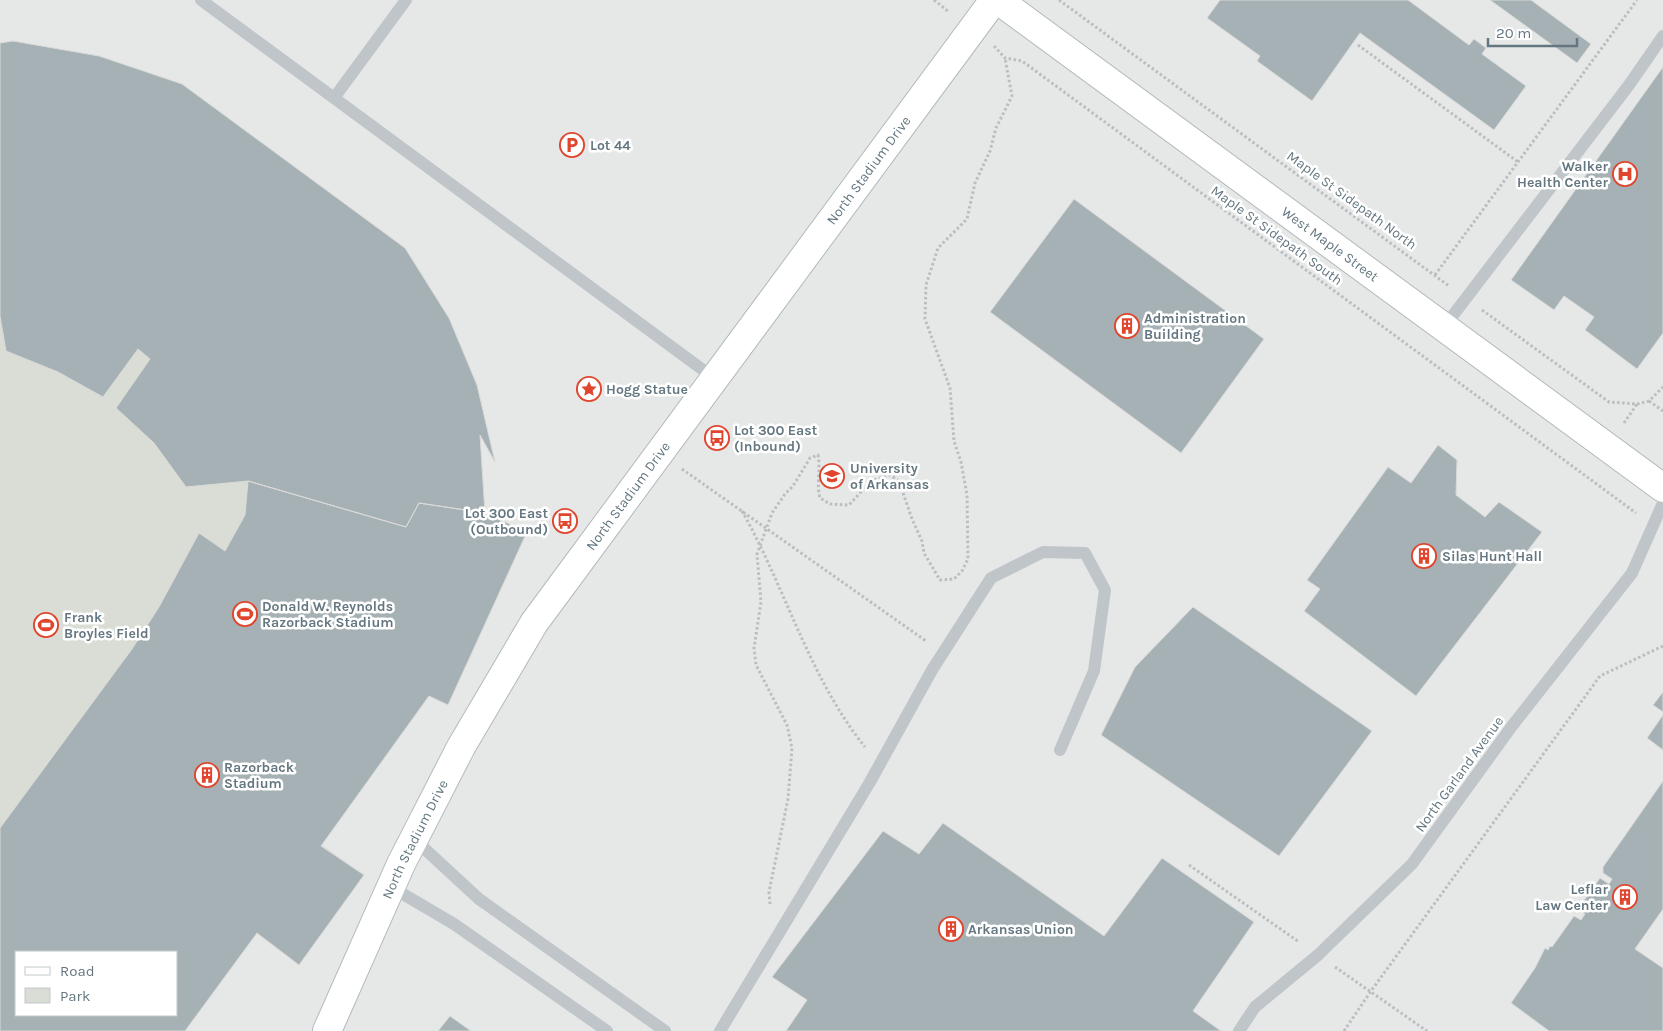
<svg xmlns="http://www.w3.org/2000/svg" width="1663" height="1031" font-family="Karla,sans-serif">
<rect width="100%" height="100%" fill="#f8f8f6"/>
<path fill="#e6e8e7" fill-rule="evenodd" d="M 0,0 L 1663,0 L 1663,1031 L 0,1031 ZM 16,952 L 176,952 L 176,1015 L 16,1015 Z"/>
<path fill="#d9ddd5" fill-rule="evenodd" d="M 13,41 L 99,56 L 182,84 L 405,248 L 449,318 L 477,385 L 495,462 L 480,436 L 485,513 L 527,532 L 429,696 L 322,845 L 364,875 L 299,965 L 257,934 L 185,1031 L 0,1031 L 0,43 ZM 16,952 L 176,952 L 176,1015 L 16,1015 Z"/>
<path fill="#a6b1b5" stroke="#dadad8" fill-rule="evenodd" d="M 1220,0 L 1408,0 L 1469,45 L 1474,39 L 1486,48 L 1482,54 L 1526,86 L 1494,130 L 1360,33 L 1312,101 L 1257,61 L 1260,56 L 1207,18 Z
M 1490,0 L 1531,0 L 1591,44 L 1577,63 Z
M 13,41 L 99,56 L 182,84 L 405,248 L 449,318 L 477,385 L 495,462 L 480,435 L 485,513 L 419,503 L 406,527 L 248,481 L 186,487 L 154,443 L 116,408 L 150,359 L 138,349 L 103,397 L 58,372 L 6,351 L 0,316 L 0,43 Z
M 1663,67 L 1663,333 L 1637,369 L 1585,330 L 1594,317 L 1564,296 L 1554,310 L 1511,280 Z
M 1074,199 L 1264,339 L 1181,453 L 990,312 Z
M 1438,445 L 1457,460 L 1456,495 L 1485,517 L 1499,502 L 1542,532 L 1416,696 L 1304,611 L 1320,589 L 1307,580 L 1388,467 L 1411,483 Z
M 248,481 L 406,527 L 419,503 L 485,513 L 527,532 L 448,705 L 429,696 L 321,846 L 364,875 L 299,965 L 257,933 L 185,1031 L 0,1031 L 0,828 L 132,649 L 159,607 L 199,533 L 225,551 L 245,515 ZM 16,952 L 176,952 L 176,1015 L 16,1015 Z
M 1193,607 L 1372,731 L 1279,856 L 1101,735 L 1135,667 Z
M 1663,692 L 1663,712 L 1653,705 Z
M 1663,715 L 1663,750 L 1647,738 Z
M 1663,781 L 1663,909 L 1635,949 L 1663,968 L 1663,1031 L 1549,1031 L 1511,1003 L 1535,968 L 1545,948 L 1548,950 L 1550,946 L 1552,947 L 1574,916 L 1581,920 L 1585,914 L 1578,909 L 1600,878 L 1609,884 L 1612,879 L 1603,873 L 1603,867 Z
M 943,823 L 1104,936 L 1162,858 L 1254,922 L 1193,1011 L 1221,1031 L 786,1031 L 807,1000 L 772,977 L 883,831 L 919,854 Z
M 450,1016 L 471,1031 L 438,1031 Z"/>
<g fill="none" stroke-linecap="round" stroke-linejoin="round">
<defs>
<g id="secondary">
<path id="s1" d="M 998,0 L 1663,488"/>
<path id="s2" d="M 327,1031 L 401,864 L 461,747 L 534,623 L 994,0"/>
</g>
</defs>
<use href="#secondary" stroke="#b2b9bc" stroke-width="30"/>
<path stroke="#babec0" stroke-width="3" stroke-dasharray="2.5 2.5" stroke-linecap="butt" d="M 934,0 L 949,12
M 1059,0 L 1449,286
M 1358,45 L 1518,162
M 994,46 L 1005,58 L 1022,61 L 1636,513
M 1435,275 L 1637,0
M 1482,310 L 1609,402 L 1637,404 L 1649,401 L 1663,387
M 1649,401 L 1663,411
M 1624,423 L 1637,404
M 682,469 L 926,641
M 742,511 C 785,587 810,679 865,747
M 1189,865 L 1299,942
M 770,904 L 769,892 L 788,799 L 792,748 L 787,725 L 756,665 L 754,648 L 761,602 L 757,554 L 772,513 L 785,494 L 793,486 L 810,458 L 818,455 C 821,470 816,484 820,498 L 830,504 L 849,505 L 871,481 L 890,475 L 899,481 L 912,519 L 922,541 L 924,553 L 940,580 L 954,579 L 962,571 L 968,559 L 967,495 L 961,462 L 954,441 L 950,388 L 925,319 L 926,285 L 938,248 L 967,219 L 975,183 L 990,151 L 996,128 L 1012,96 L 1005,58
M 1335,967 L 1427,1031
M 1344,1031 L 1371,991 L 1600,676 L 1663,646"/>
<path stroke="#bfc5c8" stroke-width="12" d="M 201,0 L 714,378
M 334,98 L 406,0
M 1444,327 L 1629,85 L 1663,36
M 414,839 L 479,899 L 665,1031
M 391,887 L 454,924 L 607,1031
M 720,1031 L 870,782 L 932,670 L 991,578 L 1043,552 L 1085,553 L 1105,590 L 1094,671 L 1060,750
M 1239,1031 L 1255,1007 L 1318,955 L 1412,864 L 1512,726 L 1632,573 L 1663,503"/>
<use href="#secondary" stroke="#fff" stroke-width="28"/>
</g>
<defs>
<symbol id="parking-ring" viewBox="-11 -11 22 22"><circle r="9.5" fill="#fff" stroke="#e0462e" stroke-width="1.5"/><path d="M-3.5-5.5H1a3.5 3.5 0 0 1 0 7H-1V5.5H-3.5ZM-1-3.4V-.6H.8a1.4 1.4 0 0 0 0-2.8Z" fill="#e0462e"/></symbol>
<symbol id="hospital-ring" viewBox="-11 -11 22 22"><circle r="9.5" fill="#fff" stroke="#e0462e" stroke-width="1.5"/><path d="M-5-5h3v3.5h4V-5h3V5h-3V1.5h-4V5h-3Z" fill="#e0462e"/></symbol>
<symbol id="building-ring" viewBox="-11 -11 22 22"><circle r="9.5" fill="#fff" stroke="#e0462e" stroke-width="1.5"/><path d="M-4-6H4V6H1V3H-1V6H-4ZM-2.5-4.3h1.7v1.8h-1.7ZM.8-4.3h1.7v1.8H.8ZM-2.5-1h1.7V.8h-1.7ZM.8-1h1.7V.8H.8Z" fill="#e0462e"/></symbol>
<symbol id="sight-ring" viewBox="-11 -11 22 22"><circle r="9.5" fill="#fff" stroke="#e0462e" stroke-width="1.5"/><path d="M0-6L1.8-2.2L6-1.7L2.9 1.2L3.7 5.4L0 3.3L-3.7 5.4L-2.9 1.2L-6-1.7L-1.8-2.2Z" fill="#e0462e"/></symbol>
<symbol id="bus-ring" viewBox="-11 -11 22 22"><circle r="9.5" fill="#fff" stroke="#e0462e" stroke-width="1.5"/><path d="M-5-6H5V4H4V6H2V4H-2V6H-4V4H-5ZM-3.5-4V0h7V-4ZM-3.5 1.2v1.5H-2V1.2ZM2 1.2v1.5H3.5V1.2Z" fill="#e0462e"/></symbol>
<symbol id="university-ring" viewBox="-11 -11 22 22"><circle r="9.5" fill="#fff" stroke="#e0462e" stroke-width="1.5"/><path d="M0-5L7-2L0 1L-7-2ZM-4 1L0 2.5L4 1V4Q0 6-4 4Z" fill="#e0462e"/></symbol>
<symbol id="stadium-ring" viewBox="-11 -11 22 22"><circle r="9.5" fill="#fff" stroke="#e0462e" stroke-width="1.5"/><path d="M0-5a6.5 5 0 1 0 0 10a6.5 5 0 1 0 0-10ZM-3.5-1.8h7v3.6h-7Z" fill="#e0462e"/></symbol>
</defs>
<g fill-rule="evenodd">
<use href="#parking-ring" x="558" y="131" width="28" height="28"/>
<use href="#hospital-ring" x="1611" y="160" width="28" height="28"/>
<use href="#building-ring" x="1113" y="312" width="28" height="28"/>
<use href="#sight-ring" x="575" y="375" width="28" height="28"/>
<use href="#bus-ring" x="703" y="424" width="28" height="28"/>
<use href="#university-ring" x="818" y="462" width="28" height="28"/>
<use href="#bus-ring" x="551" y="507" width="28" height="28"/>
<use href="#building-ring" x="1410" y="542" width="28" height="28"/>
<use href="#stadium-ring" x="231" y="600" width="28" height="28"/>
<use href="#stadium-ring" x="32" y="611" width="28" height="28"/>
<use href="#building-ring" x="193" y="761" width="28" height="28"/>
<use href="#building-ring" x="1611" y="883" width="28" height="28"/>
<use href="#building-ring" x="937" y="915" width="28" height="28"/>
</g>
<g text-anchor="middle" stroke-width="5" stroke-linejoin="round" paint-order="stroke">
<g font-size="14" font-weight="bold" fill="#647780" stroke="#fff" text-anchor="start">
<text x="590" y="150">Lot 44</text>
<text x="1608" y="171" text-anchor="end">Walker<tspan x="1608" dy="16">Health Center</tspan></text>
<text x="1144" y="323">Administration<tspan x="1144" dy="16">Building</tspan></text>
<text x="606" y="394">Hogg Statue</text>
<text x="734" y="435">Lot 300 East<tspan x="734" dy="16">(Inbound)</tspan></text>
<text x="850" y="473">University<tspan x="850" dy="16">of Arkansas</tspan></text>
<text x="548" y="518" text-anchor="end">Lot 300 East<tspan x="548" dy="16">(Outbound)</tspan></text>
<text x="1442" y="561">Silas Hunt Hall</text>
<text x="262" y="611">Donald W. Reynolds<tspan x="262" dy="16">Razorback Stadium</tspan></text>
<text x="64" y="622">Frank<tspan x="64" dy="16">Broyles Field</tspan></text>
<text x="224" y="772">Razorback<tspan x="224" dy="16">Stadium</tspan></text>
<text x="1608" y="894" text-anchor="end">Leflar<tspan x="1608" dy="16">Law Center</tspan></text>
<text x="968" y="934">Arkansas Union</text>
</g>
<g font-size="14" fill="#647780" stroke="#fff">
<text dy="5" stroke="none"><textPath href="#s2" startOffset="1021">North Stadium Drive</textPath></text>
<text transform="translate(1352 200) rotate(36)" y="5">Maple St Sidepath North</text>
<text transform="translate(1277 235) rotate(36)" y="5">Maple St Sidepath South</text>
<text dy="5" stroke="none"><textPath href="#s1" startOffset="412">West Maple Street</textPath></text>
<text dy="5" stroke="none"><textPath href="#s2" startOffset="616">North Stadium Drive</textPath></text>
<text transform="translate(1459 774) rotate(-54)" y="5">North Garland Avenue</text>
<text dy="5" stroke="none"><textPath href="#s2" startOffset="211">North Stadium Drive</textPath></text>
</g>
</g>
<rect x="15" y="951" width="162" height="65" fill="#ffffff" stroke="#c1c9cc"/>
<rect x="25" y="967" width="25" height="8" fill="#ffffff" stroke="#c1c9cc"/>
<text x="60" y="976" font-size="15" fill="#647780">Road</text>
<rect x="25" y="988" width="25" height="15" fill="#d9ddd5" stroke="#c1c9cc"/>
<text x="60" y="1001" font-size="15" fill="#647780">Park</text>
<path d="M1488 38v8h89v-8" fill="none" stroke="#647780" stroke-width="2.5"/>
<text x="1496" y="38" font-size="15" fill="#647780" stroke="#ffffff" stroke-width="4" paint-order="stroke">20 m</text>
</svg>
